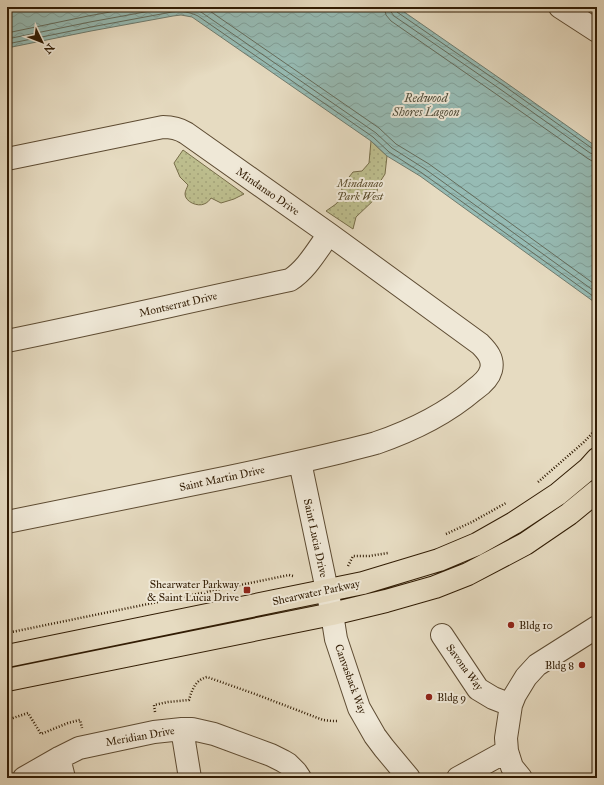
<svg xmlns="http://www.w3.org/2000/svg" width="604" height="785" font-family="'IM FELL Great Primer',serif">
<defs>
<pattern id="park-dots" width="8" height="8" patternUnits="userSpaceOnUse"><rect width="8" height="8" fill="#bdbe8e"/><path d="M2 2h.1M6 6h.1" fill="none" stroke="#a3a379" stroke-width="1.8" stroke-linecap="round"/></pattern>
<pattern id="water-waves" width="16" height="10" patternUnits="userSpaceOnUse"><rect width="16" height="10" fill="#96bbb4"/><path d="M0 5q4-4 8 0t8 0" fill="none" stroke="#82a099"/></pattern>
</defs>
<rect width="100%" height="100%" fill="#e6dbc1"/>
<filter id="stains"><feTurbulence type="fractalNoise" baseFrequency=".005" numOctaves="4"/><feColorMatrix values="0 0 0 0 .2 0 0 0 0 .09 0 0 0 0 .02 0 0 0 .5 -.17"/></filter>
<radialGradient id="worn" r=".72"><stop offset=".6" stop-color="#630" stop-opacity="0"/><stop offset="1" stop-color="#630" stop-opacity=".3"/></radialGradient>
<path fill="url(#park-dots)" stroke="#776d49" d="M 371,141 L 387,156 L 385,174 L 378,185 L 376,198 L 356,217 L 353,229 L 326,211 L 336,204 L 341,198 L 342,186 L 353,172 L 362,171 L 369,163 Z
M 183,150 L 244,194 L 234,199 L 221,203 L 211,198 C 209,201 207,203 204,204 C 198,207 185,202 185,194 C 185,191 187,188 188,185 L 180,177 L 174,163 Z"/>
<path fill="url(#water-waves)" stroke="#6e7b6e" d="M 7,7 L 397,7 L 505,82 L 597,147 L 597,304 L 420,176 L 387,156 L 371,141 L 192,17 L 181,15 L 173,16 L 91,31 L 7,48 Z"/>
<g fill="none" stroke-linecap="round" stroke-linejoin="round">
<path stroke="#646c5c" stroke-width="1" d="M 188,7 L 201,12 L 376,133 L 392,148 L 425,169 L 597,293
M 204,7 L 379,128 L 396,144 L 429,164 L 597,286
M 384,7 L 386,15 L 391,21 L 496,94 L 587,158 L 592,161 L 597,161
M 390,7 L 391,12 L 394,16 L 500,89 L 590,153 L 597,155
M 395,7 L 396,10 L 397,12 L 503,85 L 593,149 L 597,150
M 7,33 L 88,16 L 138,7
M 7,39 L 90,22 L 172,7
M 7,44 L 91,27 L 172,12 C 182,11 190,12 198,16 L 373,137 L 389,152 L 422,173 L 597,299"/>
<defs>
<path id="minor" d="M 560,7 L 597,31
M 7,159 L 163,127 C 172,127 178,128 186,133 L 329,234 L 480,344 C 487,351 494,359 491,370 C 489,378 481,385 474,390 C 446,414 411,431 376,443 C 365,446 353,449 341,452 C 304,461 267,469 229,477 C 155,492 81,507 7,522
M 7,341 C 101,322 195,300 290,280 C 307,269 317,250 329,234
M 300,462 L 332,614 L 336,639 L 359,708 L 375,736 L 384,748 L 409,778
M 442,635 L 478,689 L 493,698 L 511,705
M 182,729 L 190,778
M 59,758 L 64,778
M 24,778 L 59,758 L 79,748 L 154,732 L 182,729 L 192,729 L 214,734 L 271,755 L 283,761 L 288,764 L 296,772 L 300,778
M 458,778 L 507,751
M 521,778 L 512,767 L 507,751 L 506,738 L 511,705 L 515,695 L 526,677 L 537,665 L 597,627"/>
<path id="major" d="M 7,656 L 363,583 L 439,560 L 477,544 L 514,523 L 558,494 L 588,469 L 597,459
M 7,680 L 332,614 L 386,601 L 435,587 L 468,574 L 525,544 L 569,514 L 597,491"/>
</defs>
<use href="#minor" stroke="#5e4c33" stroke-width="24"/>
<use href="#major" stroke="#311c04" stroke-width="24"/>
<path stroke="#311c04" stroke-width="2.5" stroke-dasharray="1 2" stroke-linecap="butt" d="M 538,482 L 584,442 L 597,428
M 446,534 L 472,522 L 506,503
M 348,566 L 353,556 L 369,556 L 388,553
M 7,633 L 289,575 L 293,576
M 155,712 L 154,705 L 168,702 L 189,700 C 192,690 195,680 207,677 L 255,694 L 323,720 L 332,721 L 337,721
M 7,720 L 28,713 L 41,734 L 68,723 L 80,720 L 82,728"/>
<use href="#minor" stroke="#efe8d7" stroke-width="22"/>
<use href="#major" stroke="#e6dbc1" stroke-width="22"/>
</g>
<g fill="#8f2418" stroke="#efe8d7" stroke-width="1.5">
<rect x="243" y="586" width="8" height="8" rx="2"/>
<circle cx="511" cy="625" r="4"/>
<circle cx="582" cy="665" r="4"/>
<circle cx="429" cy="697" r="4"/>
</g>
<g text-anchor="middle" stroke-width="4" stroke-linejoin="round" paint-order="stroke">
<g font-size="11" font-style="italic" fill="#5b4d2d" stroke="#efe8d7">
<text x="360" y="187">Mindanao<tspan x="360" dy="13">Park West</tspan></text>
</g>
<g font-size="11" fill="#311c04" stroke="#efe8d7">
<text transform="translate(268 191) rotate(35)" y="4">Mindanao Drive</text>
<text transform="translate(178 304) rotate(-13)" y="4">Montserrat Drive</text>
<text transform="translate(222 478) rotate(-12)" y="4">Saint Martin Drive</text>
<text transform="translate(316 538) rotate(78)" y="4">Saint Lucia Drive</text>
<text transform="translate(316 592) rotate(-12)" y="4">Shearwater Parkway</text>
<text transform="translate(465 667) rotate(54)" y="4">Savona Way</text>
<text transform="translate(351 679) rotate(70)" y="4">Canvasback Way</text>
<text transform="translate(140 736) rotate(-10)" y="4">Meridian Drive</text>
</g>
<g font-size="11" fill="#311c04" stroke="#efe8d7" text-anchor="end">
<text x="239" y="588">Shearwater Parkway<tspan x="239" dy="13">&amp; Saint Lucia Drive</tspan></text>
<text x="519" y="629" text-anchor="start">Bldg 10</text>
<text x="574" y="669">Bldg 8</text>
<text x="437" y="701" text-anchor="start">Bldg 9</text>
</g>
<g font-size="12" font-style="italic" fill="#4f4c39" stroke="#efe8d7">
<text x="426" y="102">Redwood<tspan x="426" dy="14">Shores Lagoon</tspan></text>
</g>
</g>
<rect width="604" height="785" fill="none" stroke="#e6dbc1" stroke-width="24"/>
<rect x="8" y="8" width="588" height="769" fill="none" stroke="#311c04" stroke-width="2"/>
<rect x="12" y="12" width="580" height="761" fill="none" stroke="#311c04"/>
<g transform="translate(42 42) rotate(133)" stroke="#efe8d7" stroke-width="3" paint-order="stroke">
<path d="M0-3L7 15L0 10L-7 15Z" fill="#311c04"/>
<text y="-6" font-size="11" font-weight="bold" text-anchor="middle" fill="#311c04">N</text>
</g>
<rect width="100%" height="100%" filter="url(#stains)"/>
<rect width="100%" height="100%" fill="url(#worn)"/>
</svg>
